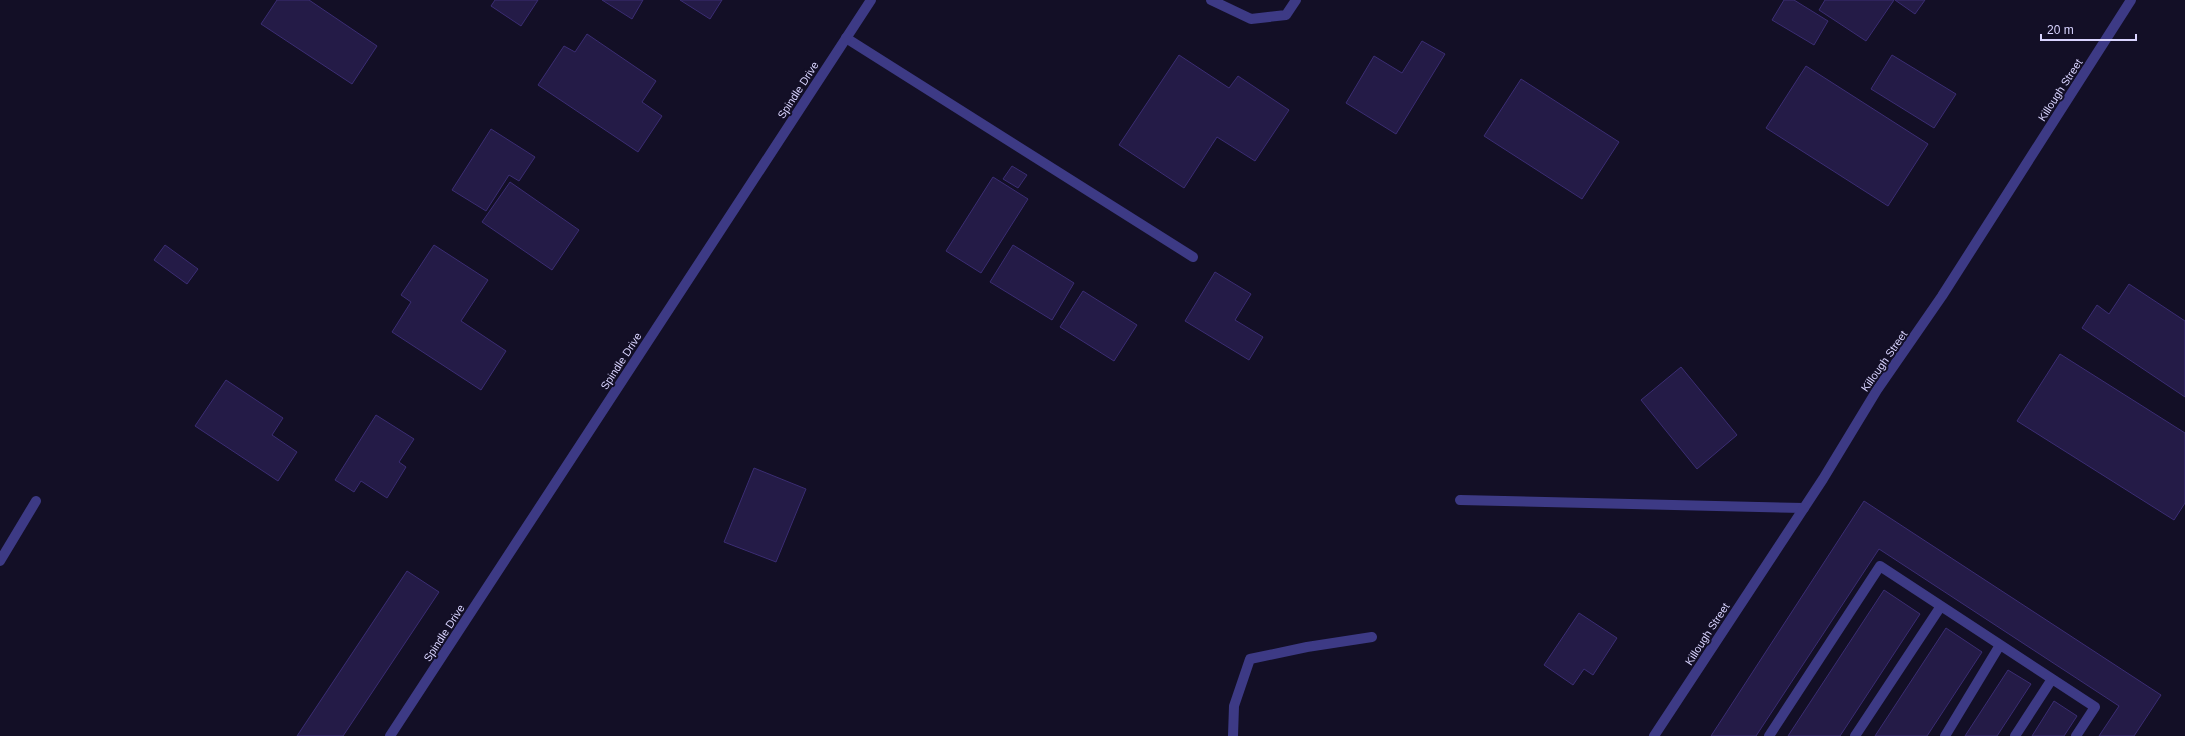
<svg xmlns="http://www.w3.org/2000/svg" width="2185" height="736" font-family="Arial,sans-serif">
<rect width="100%" height="100%" fill="#130f26"/>
<path fill="#241b47" stroke="#3b2d73" d="M 277,0 L 309,0 L 377,46 L 352,84 L 261,24 Z
M 495,0 L 538,0 L 521,26 L 491,6 Z
M 602,0 L 643,0 L 632,19 Z
M 680,0 L 722,0 L 710,19 Z
M 1784,0 L 1794,0 L 1828,21 L 1814,45 L 1772,20 Z
M 1825,0 L 1894,0 L 1866,41 L 1819,10 Z
M 1895,0 L 1925,0 L 1915,14 Z
M 587,34 L 656,81 L 642,102 L 662,116 L 638,152 L 538,85 L 564,46 L 575,52 Z
M 1422,41 L 1445,54 L 1396,134 L 1346,103 L 1374,56 L 1402,73 Z
M 1179,55 L 1229,88 L 1238,76 L 1289,110 L 1255,161 L 1217,137 L 1184,188 L 1119,145 Z
M 1892,55 L 1956,94 L 1934,128 L 1871,89 Z
M 1806,66 L 1928,144 L 1888,206 L 1766,128 Z
M 1521,79 L 1619,142 L 1582,199 L 1484,136 Z
M 491,129 L 535,157 L 519,181 L 509,175 L 486,211 L 452,190 Z
M 1012,166 L 1027,175 L 1018,188 L 1003,179 Z
M 993,177 L 1028,199 L 981,273 L 946,251 Z
M 510,182 L 579,230 L 552,270 L 482,222 Z
M 165,245 L 198,269 L 187,284 L 154,260 Z
M 434,245 L 488,280 L 461,321 L 506,351 L 481,390 L 392,332 L 411,302 L 401,295 Z
M 1013,245 L 1074,283 L 1052,320 L 990,282 Z
M 1215,272 L 1251,294 L 1235,320 L 1263,337 L 1249,360 L 1185,321 Z
M 2129,284 L 2185,321 L 2185,397 L 2082,328 L 2097,305 L 2109,314 Z
M 1083,291 L 1137,325 L 1114,361 L 1060,327 Z
M 2060,354 L 2185,433 L 2185,503 L 2174,520 L 2017,421 Z
M 1681,367 L 1737,435 L 1697,469 L 1641,400 Z
M 226,380 L 283,418 L 272,435 L 297,452 L 278,481 L 195,426 Z
M 376,415 L 414,439 L 399,462 L 406,467 L 387,498 L 361,481 L 354,492 L 335,480 Z
M 754,468 L 806,489 L 776,562 L 724,542 Z
M 1864,501 L 2161,695 L 2134,736 L 2099,736 L 2119,706 L 1879,549 L 1756,736 L 1711,736 Z
M 407,571 L 439,592 L 343,736 L 297,736 Z
M 1884,590 L 1920,614 L 1840,736 L 1788,736 Z
M 1579,613 L 1617,638 L 1593,675 L 1584,669 L 1573,685 L 1544,665 Z
M 1946,628 L 1982,652 L 1927,736 L 1875,736 Z
M 2008,670 L 2031,684 L 1997,736 L 1965,736 Z
M 2054,701 L 2077,716 L 2064,736 L 2032,736 Z"/>
<g fill="none" stroke-linecap="round" stroke-linejoin="round">
<path stroke="#3d3a85" stroke-width="10" d="M 1211,0 L 1251,19 L 1286,15 L 1296,0
M 846,38 L 1193,257
M 1460,500 L 1804,508
M 0,561 L 36,501
M 1233,736 L 1234,706 L 1250,659 L 1307,647 L 1372,637
M 1769,736 L 1880,566 L 2095,707 L 2076,736
M 1855,736 L 1941,606
M 1945,736 L 2000,645
M 2015,736 L 2052,679"/>
<path stroke="#3d3a85" stroke-width="10" d="M 390,736 L 871,0
M 1654,736 L 1823,479 L 1877,390 L 1942,296 L 2131,0"/>
</g>
<g text-anchor="middle" stroke-width="4" stroke-linejoin="round" paint-order="stroke">
<g font-size="11" fill="#d9d4ff" stroke="#130f26">
<text transform="translate(798 90) rotate(-57)" y="4">Spindle Drive</text>
<text transform="translate(2060 90) rotate(-57)" y="4">Killough Street</text>
<text transform="translate(621 361) rotate(-57)" y="4">Spindle Drive</text>
<text transform="translate(1884 361) rotate(-55)" y="4">Killough Street</text>
<text transform="translate(444 633) rotate(-57)" y="4">Spindle Drive</text>
<text transform="translate(1707 634) rotate(-57)" y="4">Killough Street</text>
</g>
</g>
<path d="M2041 34v6h95v-6" fill="none" stroke="#d9d4ff" stroke-width="2"/>
<text x="2047" y="34" font-size="12" fill="#d9d4ff" stroke="#130f26" stroke-width="3" paint-order="stroke">20 m</text>
</svg>
